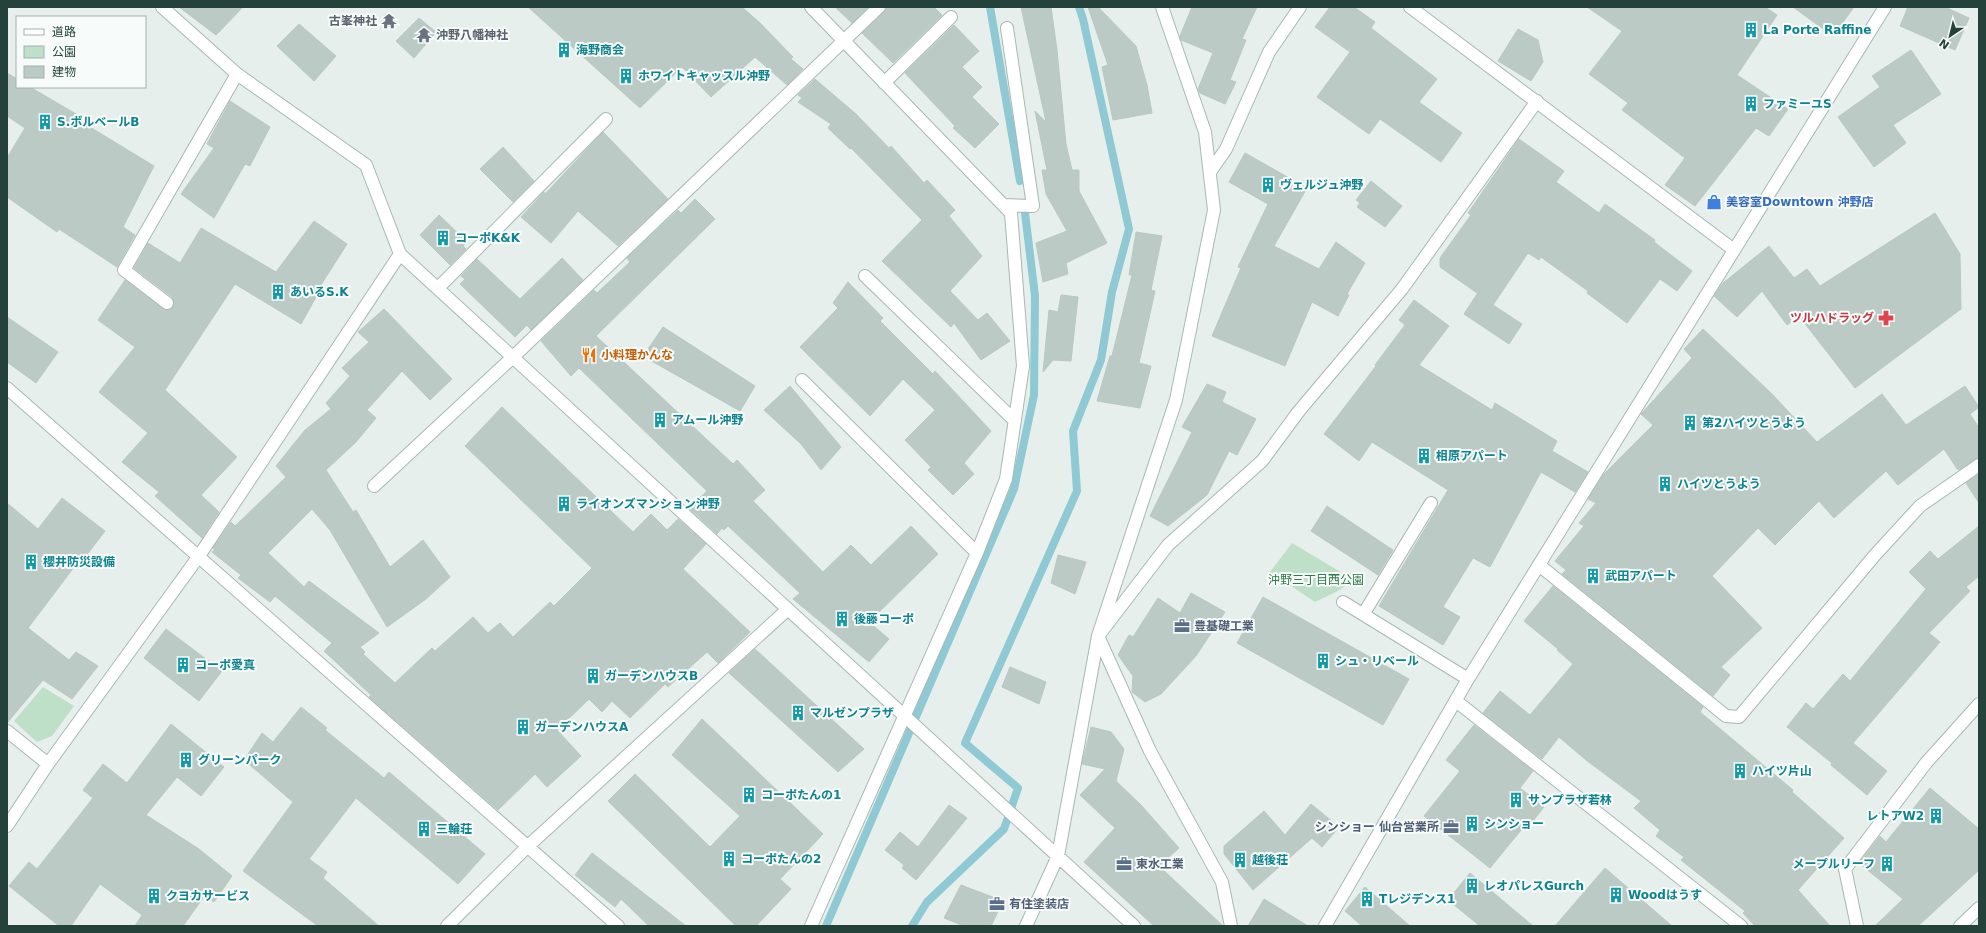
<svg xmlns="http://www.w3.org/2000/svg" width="1986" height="933" font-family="'DejaVu Sans','Noto Sans JP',sans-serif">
<rect width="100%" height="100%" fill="#e6efeb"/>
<path fill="#bfe0c8" d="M 1292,543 L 1354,580 L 1338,591 L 1315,602 L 1270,572 Z
M 43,687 L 74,706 L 52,736 L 37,742 L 14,721 Z"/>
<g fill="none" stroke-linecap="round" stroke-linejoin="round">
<path stroke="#8ec9d4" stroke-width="8" d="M 990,7 L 1020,181
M 826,926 L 1014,489 L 1034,395 L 1035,296 L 1025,213
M 912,926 L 927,902 L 1004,829 L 1018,788 L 965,743 L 1077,491 L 1073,431 L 1101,360 L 1112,292 L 1129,229 L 1083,19 L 1079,7"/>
</g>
<path fill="#bbcac4" stroke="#b8c9c2" d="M 179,7 L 243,7 L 216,35 Z
M 528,7 L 742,7 L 760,23 L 793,57 L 791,59 L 803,69 L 787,85 L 755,57 L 711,97 L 682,67 L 640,108 Z
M 835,7 L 868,7 L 852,23 Z
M 886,7 L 934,7 L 942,15 L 893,63 L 862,33 L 884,12 Z
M 1021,7 L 1051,7 L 1057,50 L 1066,144 L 1072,170 L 1079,170 L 1079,191 L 1107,243 L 1066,263 L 1068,274 L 1043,282 L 1036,243 L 1067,231 L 1046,194 L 1042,170 L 1047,170 L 1035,111 L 1046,122 Z
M 1088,7 L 1098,7 L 1136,46 L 1147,85 L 1152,113 L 1113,120 L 1102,67 L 1108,65 Z
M 1192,7 L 1257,7 L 1242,39 L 1246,40 L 1230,80 L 1236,82 L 1225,104 L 1200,93 L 1198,89 L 1213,53 L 1181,40 L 1180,36 Z
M 1330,7 L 1354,7 L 1375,22 L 1371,28 L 1437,79 L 1419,102 L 1462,133 L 1441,162 L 1380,119 L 1369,134 L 1317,97 L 1350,52 L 1315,27 Z
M 1587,7 L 1765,7 L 1777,15 L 1737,75 L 1788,109 L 1769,136 L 1756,128 L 1695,206 L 1665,185 L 1685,158 L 1622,110 L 1628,103 L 1589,74 L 1622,31 Z
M 1793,7 L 1854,7 L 1833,36 Z
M 1908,7 L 1945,7 L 1969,18 L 1955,50 L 1900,26 Z
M 419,18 L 436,32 L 414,58 L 396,41 Z
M 299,24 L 336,56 L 314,81 L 277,46 Z
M 954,25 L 979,51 L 962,67 L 982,87 L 972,97 L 999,124 L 975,148 L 953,128 L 955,126 L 905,73 Z
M 1518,29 L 1538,40 L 1543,62 L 1531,81 L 1498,61 Z
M 1911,50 L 1941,94 L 1893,125 L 1906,143 L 1874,167 L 1838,117 L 1880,87 L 1872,76 Z
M 7,73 L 17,79 L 17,87 L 30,87 L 76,114 L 75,118 L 154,166 L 123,227 L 135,235 L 117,267 L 59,229 L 57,232 L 7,197 L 7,158 L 25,128 L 7,116 Z
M 815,79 L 856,114 L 889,148 L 891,146 L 924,183 L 927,180 L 955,210 L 949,216 L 982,256 L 950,291 L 978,320 L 987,313 L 1010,341 L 981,360 L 954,323 L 951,327 L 882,261 L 922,220 L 851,148 L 850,149 L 828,128 L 831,124 L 798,102 L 802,98 L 798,95 Z
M 230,101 L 270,127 L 250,166 L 245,164 L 214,218 L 181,194 L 214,148 L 207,144 Z
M 603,132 L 668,199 L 618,246 L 578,211 L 551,243 L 521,217 L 544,192 L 545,194 Z
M 1519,139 L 1564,171 L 1556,182 L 1599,213 L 1605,204 L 1655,240 L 1654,242 L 1692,271 L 1677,291 L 1660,279 L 1627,323 L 1587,293 L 1588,291 L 1541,257 L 1539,260 L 1528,253 L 1493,305 L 1522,324 L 1509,344 L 1464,314 L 1477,294 L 1487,300 L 1440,267 L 1440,258 L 1471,215 L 1468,213 Z
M 503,147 L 534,181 L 513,202 L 480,169 Z
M 1245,153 L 1307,188 L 1274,246 L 1319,269 L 1336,242 L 1365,263 L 1347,294 L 1349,295 L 1338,316 L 1312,302 L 1285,366 L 1212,336 L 1241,268 L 1238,267 L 1268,204 L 1229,182 Z
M 1371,181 L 1402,206 L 1385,227 L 1357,207 L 1360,203 L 1356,200 Z
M 695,199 L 715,219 L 596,336 L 733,464 L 737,460 L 765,490 L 753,501 L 823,572 L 851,545 L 871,565 L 911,526 L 938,554 L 869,622 L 889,639 L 869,662 L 793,599 L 800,593 L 728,526 L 724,530 L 722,528 L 717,534 L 689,508 L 707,491 L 579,368 L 571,376 L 541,341 L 594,290 L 597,293 L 630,262 L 627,258 L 678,210 L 681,213 Z
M 1935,213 L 1960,254 L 1961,309 L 1855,388 L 1799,316 L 1787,325 L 1762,291 L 1737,317 L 1714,296 L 1723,283 L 1769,246 L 1794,278 L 1807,269 L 1820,286 Z
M 439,215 L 467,242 L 463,246 L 466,249 L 450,265 L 420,235 Z
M 314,221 L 347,244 L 314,296 L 316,297 L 301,324 L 235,284 L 165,390 L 237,457 L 201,495 L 219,512 L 202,538 L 155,496 L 159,492 L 122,462 L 148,433 L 99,392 L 135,347 L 98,320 L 125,280 L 163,309 L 169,310 L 173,307 L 174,301 L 172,297 L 134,268 L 148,243 L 180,263 L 201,228 L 276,272 Z
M 1136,232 L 1162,236 L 1151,290 L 1155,291 L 1139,363 L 1151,366 L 1140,408 L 1097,401 L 1110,356 L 1112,356 L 1132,275 L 1129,275 Z
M 562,258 L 583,280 L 531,330 L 527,325 L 515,337 L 460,284 L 465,279 L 461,276 L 477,259 L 520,299 Z
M 848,282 L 883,318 L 880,321 L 933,374 L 935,371 L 991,431 L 964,463 L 974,474 L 953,495 L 928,470 L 931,467 L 905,440 L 935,410 L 903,379 L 870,416 L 800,347 L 838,308 L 833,303 Z
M 1061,295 L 1078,297 L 1071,361 L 1053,360 L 1043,372 L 1049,310 L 1058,312 Z
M 1414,300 L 1449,326 L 1419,365 L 1492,410 L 1495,403 L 1557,441 L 1552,451 L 1588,472 L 1575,492 L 1541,472 L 1490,567 L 1473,558 L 1443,607 L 1460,617 L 1443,645 L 1379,606 L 1448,490 L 1372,442 L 1359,461 L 1324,434 L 1376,366 L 1375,365 L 1405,325 L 1399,320 Z
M 384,309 L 452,379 L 430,400 L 402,371 L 367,410 L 376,418 L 356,442 L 326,470 L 353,512 L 356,510 L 390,567 L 423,540 L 450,577 L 426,599 L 387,627 L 330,530 L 312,509 L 268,553 L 304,587 L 309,581 L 379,633 L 360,647 L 365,652 L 363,654 L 395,683 L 432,648 L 435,651 L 473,617 L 488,633 L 500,623 L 513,637 L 550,602 L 554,606 L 592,568 L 465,446 L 502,407 L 633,532 L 651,514 L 667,530 L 678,519 L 706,544 L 683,569 L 750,632 L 718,663 L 707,652 L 668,687 L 665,684 L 630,718 L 612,701 L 602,712 L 589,699 L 557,730 L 581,756 L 547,787 L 535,774 L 498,810 L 369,697 L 371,695 L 324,651 L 332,643 L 275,596 L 270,602 L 238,578 L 241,575 L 212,552 L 215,549 L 213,548 L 231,522 L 235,526 L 286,477 L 276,466 L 305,430 L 331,409 L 326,403 L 350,376 L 342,368 L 369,342 L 358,332 Z
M 7,317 L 58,352 L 36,383 L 7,362 Z
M 663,327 L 755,386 L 740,411 L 648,359 L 648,349 Z
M 1703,329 L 1771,393 L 1817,442 L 1882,394 L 1906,425 L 1965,386 L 1979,407 L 1970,414 L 1979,428 L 1979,458 L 1958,470 L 1944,449 L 1898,485 L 1886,471 L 1834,518 L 1819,501 L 1775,545 L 1758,528 L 1712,576 L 1762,628 L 1721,667 L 1730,675 L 1713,696 L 1562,574 L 1566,570 L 1555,561 L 1584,526 L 1579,523 L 1596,503 L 1588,499 L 1604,474 L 1653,425 L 1641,414 L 1692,358 L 1684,349 Z
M 1207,384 L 1226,392 L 1222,402 L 1256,419 L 1237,455 L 1229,451 L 1207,495 L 1168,526 L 1150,516 L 1192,432 L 1182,427 Z
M 790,386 L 841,447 L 821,470 L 801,444 L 764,410 Z
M 1979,474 L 1979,503 L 1966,483 Z
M 62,498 L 105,531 L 86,556 L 84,554 L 28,628 L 69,660 L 76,652 L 98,666 L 72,699 L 43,680 L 7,723 L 7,503 L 38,529 Z
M 1327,506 L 1393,550 L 1378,575 L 1311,531 Z
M 1979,526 L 1979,576 L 1966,587 L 1970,591 L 1929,633 L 1940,642 L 1853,743 L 1887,771 L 1867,795 L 1831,765 L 1832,763 L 1787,727 L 1806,703 L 1813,709 L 1843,674 L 1850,681 L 1926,589 L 1909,572 L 1930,551 L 1938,559 Z
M 1058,555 L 1086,562 L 1075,594 L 1051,583 Z
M 1553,586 L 1703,707 L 1700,712 L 1793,790 L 1792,792 L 1844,838 L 1798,890 L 1830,926 L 1755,926 L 1743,913 L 1745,911 L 1681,860 L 1684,857 L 1656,836 L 1660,830 L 1634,808 L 1641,801 L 1586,760 L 1559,737 L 1542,759 L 1483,713 L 1500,691 L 1530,715 L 1573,664 L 1557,650 L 1558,649 L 1524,621 Z
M 1191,593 L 1225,612 L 1196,656 L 1161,694 L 1145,702 L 1132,692 L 1133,676 L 1118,655 L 1129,635 L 1133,637 L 1158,598 L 1180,613 Z
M 1263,597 L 1409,679 L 1383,725 L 1237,643 Z
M 166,629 L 222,671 L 199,701 L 144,658 Z
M 755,649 L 864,749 L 838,772 L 729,673 Z
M 1010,667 L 1046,682 L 1039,704 L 1002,687 Z
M 301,707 L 327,728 L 325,730 L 384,778 L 389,772 L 485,854 L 458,884 L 356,798 L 309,859 L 327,872 L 323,878 L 379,926 L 318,926 L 243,871 L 293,802 L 244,760 L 262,733 L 273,742 Z
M 702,719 L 823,834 L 780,879 L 791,889 L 756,926 L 736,926 L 608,801 L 635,774 L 710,847 L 740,816 L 672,755 Z
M 171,724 L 224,767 L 201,796 L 177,777 L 146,815 L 199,849 L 232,876 L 214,902 L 205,895 L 183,926 L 135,926 L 142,915 L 100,884 L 71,926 L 59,926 L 9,886 L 29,862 L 37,869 L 93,798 L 83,790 L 103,764 L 127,783 Z
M 1474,725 L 1533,771 L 1520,788 L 1544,807 L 1529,826 L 1526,824 L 1490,868 L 1424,816 L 1460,771 L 1446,760 Z
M 1091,727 L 1111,732 L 1124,749 L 1116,781 L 1141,805 L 1179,848 L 1159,866 L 1223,926 L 1154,926 L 1084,862 L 1115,828 L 1080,795 L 1105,769 L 1082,764 Z
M 1930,788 L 1979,829 L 1979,870 L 1918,926 L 1875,926 L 1903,899 L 1859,863 L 1880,836 L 1886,842 Z
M 1311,804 L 1339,827 L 1322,847 L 1312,838 L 1253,890 L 1224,854 L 1224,846 L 1264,811 L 1285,835 Z
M 949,805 L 967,818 L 916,880 L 902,868 L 904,865 L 885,850 L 900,832 L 918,847 Z
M 592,853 L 610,867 L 686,926 L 649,926 L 621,899 L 615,907 L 575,875 Z
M 1605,868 L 1672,926 L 1555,926 Z
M 1470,873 L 1533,926 L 1480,926 L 1448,900 Z
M 961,885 L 1003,901 L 991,926 L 964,926 L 944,918 Z
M 1365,887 L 1410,926 L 1362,926 L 1345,911 Z
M 1264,899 L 1308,926 L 1248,926 Z"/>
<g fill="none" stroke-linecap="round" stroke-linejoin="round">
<defs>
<path id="minor" d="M 162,7 L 237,74 L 366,165 L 400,254 L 1134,926
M 811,7 L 1011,213 L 1023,366 L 1006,479 L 977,553 L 811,926
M 1162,7 L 1205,132 L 1214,210 L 1176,400 L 1098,636 L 1150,751 L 1222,882 L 1231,926
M 1410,7 L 1734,250
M 884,83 L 951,17
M 1210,172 L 1226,149 L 1269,52 L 1300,7
M 1003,205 L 1033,206 L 1007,28
M 865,276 L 1015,421
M 438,288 L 606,119
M 167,303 L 124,270 L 237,74
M 802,380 L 977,553
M 7,388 L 618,926
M 374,486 L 513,357 L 879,7
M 1539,565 L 1726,716 L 1739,717 L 1875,555 L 1920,506 L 1979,465
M 1343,602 L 1468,679
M 1364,613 L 1431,503
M 1456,701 L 1741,926
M 7,731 L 48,764
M 7,826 L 48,764 L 199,556 L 400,254
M 447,926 L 527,847 L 788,609
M 1026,926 L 1058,856 L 1098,636 L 1168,545 L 1262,461 L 1299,411 L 1402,289 L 1537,101
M 1325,926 L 1468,679 L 1885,7
M 1857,926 L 1845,869 L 1926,763 L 1979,704
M 1960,926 L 1979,908"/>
</defs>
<use href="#minor" stroke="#a8b8b2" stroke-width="14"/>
<use href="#minor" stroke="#fff" stroke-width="12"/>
</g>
<defs>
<symbol id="temple-bare" viewBox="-9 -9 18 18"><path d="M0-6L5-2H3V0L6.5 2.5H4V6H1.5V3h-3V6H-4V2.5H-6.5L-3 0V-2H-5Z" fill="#6b7280" stroke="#f7fbf9" stroke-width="2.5" paint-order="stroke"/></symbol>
<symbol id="building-bare" viewBox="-9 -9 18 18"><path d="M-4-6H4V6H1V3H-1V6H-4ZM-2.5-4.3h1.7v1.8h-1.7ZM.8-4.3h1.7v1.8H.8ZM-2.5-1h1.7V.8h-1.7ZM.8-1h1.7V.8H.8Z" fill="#0f9aa8" stroke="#f7fbf9" stroke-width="2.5" paint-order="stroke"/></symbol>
<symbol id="shop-bare" viewBox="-9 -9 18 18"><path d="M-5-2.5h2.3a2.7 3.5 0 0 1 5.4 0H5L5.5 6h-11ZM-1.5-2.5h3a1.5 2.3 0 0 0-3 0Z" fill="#3f7fe0" stroke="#f7fbf9" stroke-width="2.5" paint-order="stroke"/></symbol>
<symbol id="pharmacy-bare" viewBox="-9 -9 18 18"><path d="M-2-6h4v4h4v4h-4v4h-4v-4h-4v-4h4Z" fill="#e0444e" stroke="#f7fbf9" stroke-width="2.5" paint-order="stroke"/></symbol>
<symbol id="restaurant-bare" viewBox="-9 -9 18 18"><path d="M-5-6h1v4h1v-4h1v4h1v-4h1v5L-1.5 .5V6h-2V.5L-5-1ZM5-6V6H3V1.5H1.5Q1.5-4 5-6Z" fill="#e8710a" stroke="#f7fbf9" stroke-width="2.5" paint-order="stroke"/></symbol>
<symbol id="office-bare" viewBox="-9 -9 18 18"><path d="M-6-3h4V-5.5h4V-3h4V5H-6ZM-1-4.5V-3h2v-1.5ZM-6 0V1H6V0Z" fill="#5c6f8a" stroke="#f7fbf9" stroke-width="2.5" paint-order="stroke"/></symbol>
</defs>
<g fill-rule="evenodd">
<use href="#temple-bare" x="378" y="10" width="22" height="22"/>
<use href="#building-bare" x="1740" y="19" width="22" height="22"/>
<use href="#temple-bare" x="413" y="24" width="22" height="22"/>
<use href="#building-bare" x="553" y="39" width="22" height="22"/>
<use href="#building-bare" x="615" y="65" width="22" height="22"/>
<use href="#building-bare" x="1740" y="93" width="22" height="22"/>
<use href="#building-bare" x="34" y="111" width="22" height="22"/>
<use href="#building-bare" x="1257" y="174" width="22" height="22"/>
<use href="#shop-bare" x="1703" y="191" width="22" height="22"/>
<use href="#building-bare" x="432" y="227" width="22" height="22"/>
<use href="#building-bare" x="267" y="281" width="22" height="22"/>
<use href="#pharmacy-bare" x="1875" y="307" width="22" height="22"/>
<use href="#restaurant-bare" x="578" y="344" width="22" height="22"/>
<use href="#building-bare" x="649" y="409" width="22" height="22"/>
<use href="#building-bare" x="1679" y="412" width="22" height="22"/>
<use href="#building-bare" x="1413" y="445" width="22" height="22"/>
<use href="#building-bare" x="1654" y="473" width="22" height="22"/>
<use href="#building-bare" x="553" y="493" width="22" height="22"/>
<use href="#building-bare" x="20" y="551" width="22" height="22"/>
<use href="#building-bare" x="1582" y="565" width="22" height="22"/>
<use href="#building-bare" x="831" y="608" width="22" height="22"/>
<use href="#office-bare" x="1171" y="615" width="22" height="22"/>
<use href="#building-bare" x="1312" y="650" width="22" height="22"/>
<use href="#building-bare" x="172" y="654" width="22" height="22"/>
<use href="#building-bare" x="582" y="665" width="22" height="22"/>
<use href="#building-bare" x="787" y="702" width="22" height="22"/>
<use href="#building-bare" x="512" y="716" width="22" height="22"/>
<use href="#building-bare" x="175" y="749" width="22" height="22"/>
<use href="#building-bare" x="1729" y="760" width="22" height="22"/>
<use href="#building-bare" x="738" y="784" width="22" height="22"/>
<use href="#building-bare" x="1505" y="789" width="22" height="22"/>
<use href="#building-bare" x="1925" y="805" width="22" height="22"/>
<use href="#building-bare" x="1461" y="813" width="22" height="22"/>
<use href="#office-bare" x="1440" y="816" width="22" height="22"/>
<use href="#building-bare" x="413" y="818" width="22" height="22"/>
<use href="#building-bare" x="718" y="848" width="22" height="22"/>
<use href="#building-bare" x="1229" y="849" width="22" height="22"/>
<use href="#office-bare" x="1113" y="853" width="22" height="22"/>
<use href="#building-bare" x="1876" y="853" width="22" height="22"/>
<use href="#building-bare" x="1461" y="875" width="22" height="22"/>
<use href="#building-bare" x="1605" y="884" width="22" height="22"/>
<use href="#building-bare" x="143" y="885" width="22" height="22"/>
<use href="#building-bare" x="1356" y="888" width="22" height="22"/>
<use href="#office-bare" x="986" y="893" width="22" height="22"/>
</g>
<g text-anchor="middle" stroke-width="4" stroke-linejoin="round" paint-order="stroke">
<g font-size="12" font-weight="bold" fill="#5b616d" stroke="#f7fbf9" text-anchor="end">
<text x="377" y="25">古峯神社</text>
<text x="436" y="39" text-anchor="start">沖野八幡神社</text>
</g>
<g font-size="12" font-weight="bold" fill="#0d838f" stroke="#f7fbf9" text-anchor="start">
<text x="1763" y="34">La Porte Raffine</text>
<text x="576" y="54">海野商会</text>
<text x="638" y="80">ホワイトキャッスル沖野</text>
<text x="1763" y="108">ファミーユS</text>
<text x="57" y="126">S.ボルベールB</text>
<text x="1280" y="189">ヴェルジュ沖野</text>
<text x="455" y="242">コーポK&amp;K</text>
<text x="290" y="296">あいるS.K</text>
<text x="672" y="424">アムール沖野</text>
<text x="1702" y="427">第2ハイツとうよう</text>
<text x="1436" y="460">相原アパート</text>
<text x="1677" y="488">ハイツとうよう</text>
<text x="576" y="508">ライオンズマンション沖野</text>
<text x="43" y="566">櫻井防災設備</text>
<text x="1605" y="580">武田アパート</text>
<text x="854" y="623">後藤コーポ</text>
<text x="1335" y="665">シュ・リベール</text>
<text x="195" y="669">コーポ愛真</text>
<text x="605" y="680">ガーデンハウスB</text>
<text x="810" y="717">マルゼンプラザ</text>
<text x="535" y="731">ガーデンハウスA</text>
<text x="198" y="764">グリーンパーク</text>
<text x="1752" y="775">ハイツ片山</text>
<text x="761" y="799">コーポたんの1</text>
<text x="1528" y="804">サンプラザ若林</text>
<text x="1924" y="820" text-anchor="end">レトアW2</text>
<text x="1484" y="828">シンショー</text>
<text x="436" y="833">三輪荘</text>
<text x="741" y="863">コーポたんの2</text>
<text x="1252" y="864">越後荘</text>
<text x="1875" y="868" text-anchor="end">メープルリーフ</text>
<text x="1484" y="890">レオパレスGurch</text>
<text x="1628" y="899">Woodはうす</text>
<text x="166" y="900">クヨカサービス</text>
<text x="1379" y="903">Tレジデンス1</text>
</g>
<g font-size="12" font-weight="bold" fill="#366cbe" stroke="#f7fbf9" text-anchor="start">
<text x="1726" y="206">美容室Downtown 沖野店</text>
</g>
<g font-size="12" font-weight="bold" fill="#be3a42" stroke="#f7fbf9" text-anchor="end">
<text x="1874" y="322">ツルハドラッグ</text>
</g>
<g font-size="12" font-weight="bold" fill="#c56008" stroke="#f7fbf9" text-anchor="start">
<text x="601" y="359">小料理かんな</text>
</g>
<g font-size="12" fill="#2d7a4b" stroke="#f7fbf9">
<text x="1316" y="584">沖野三丁目西公園</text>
</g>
<g font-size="12" font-weight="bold" fill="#4e5e75" stroke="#f7fbf9" text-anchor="start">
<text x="1194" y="630">豊基礎工業</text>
<text x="1439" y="831" text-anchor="end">シンショー 仙台営業所</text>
<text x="1136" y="868">東水工業</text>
<text x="1009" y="908">有住塗装店</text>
</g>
</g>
<rect width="1986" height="933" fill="none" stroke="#24423a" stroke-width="16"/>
<rect x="16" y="16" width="130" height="72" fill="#f7fbf9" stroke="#a3b1ad"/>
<rect x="24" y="29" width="20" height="6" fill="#ffffff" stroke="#a3b1ad"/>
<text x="52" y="36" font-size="12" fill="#24423a">道路</text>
<rect x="24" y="46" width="20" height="12" fill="#bfe0c8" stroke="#a3b1ad"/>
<text x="52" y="56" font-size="12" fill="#24423a">公園</text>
<rect x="24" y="66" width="20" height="12" fill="#bbcac4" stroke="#a3b1ad"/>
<text x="52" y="76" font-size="12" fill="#24423a">建物</text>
<g transform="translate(1950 36) rotate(215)" stroke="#f7fbf9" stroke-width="3" paint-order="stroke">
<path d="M0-3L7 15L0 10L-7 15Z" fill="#24423a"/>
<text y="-6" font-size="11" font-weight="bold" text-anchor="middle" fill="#24423a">N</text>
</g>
</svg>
